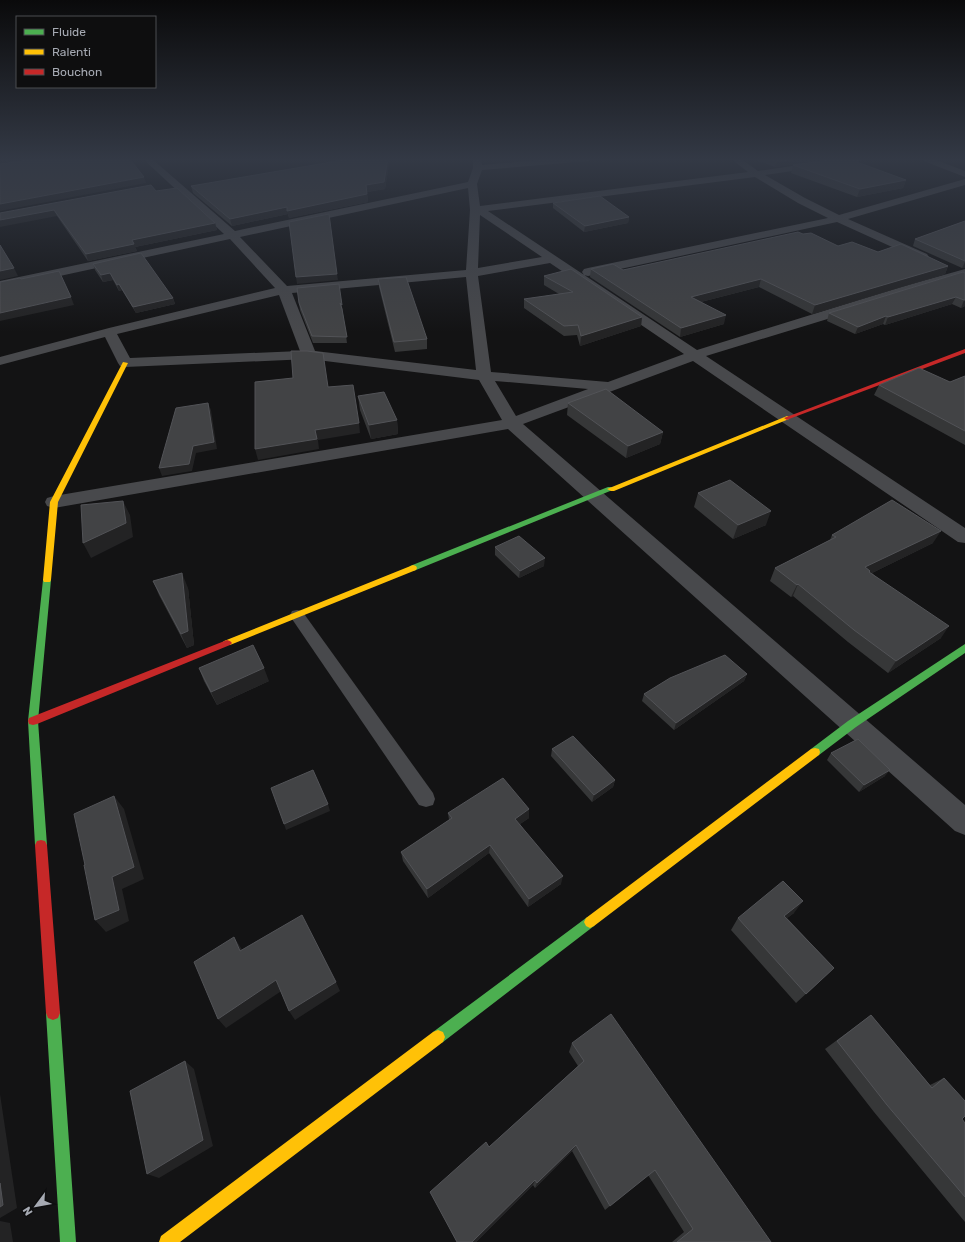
<svg xmlns="http://www.w3.org/2000/svg" width="965" height="1242" font-family="Rubik,sans-serif">
<rect width="100%" height="100%" fill="#131314"/>
<g fill="none" stroke-linecap="round" stroke-linejoin="round">
<path fill="#48494c" fill-rule="evenodd" d="M 297,610 L 302,611 L 433,793 L 435,799 L 433,805 L 426,807 L 419,805 L 292,619 L 290,615 L 292,611 Z"/>
<path fill="#48494c" fill-rule="evenodd" d="M 142,158 L 151,158 L 235,231 L 468,182 L 473,168 L 473,158 L 481,158 L 482,165 L 562,158 L 594,158 L 589,161 L 482,170 L 477,184 L 480,206 L 748,172 L 730,158 L 740,158 L 758,171 L 845,158 L 865,158 L 861,161 L 765,175 L 805,198 L 839,215 L 965,179 L 965,185 L 848,219 L 927,254 L 929,257 L 927,260 L 923,261 L 837,222 L 588,276 L 584,275 L 582,272 L 584,269 L 588,268 L 828,218 L 798,203 L 755,177 L 488,211 L 697,350 L 901,287 L 965,269 L 965,277 L 706,356 L 965,528 L 965,543 L 958,542 L 693,361 L 523,424 L 965,805 L 965,835 L 955,831 L 508,429 L 54,508 L 47,506 L 45,502 L 47,498 L 54,496 L 502,420 L 479,380 L 309,359 L 125,367 L 120,366 L 118,363 L 105,337 L 0,365 L 0,357 L 109,328 L 275,288 L 230,239 L 0,289 L 0,281 L 224,234 ZM 468,188 L 470,210 L 466,270 L 287,286 L 240,237 ZM 480,215 L 542,257 L 478,268 ZM 550,263 L 684,354 L 608,382 L 491,372 L 478,276 ZM 466,277 L 476,370 L 315,351 L 292,293 ZM 279,295 L 300,351 L 130,358 L 117,334 ZM 495,381 L 588,389 L 516,416 Z
M 919,158 L 931,158 L 965,171 L 965,177 L 921,160 Z"/>
<path fill="#4caf50" fill-rule="evenodd" d="M 608,487 L 611,487 L 615,489 L 416,570 L 413,571 L 409,568 L 410,566 Z
M 47,577 L 51,580 L 38,721 L 47,845 L 45,849 L 41,850 L 37,849 L 35,845 L 28,721 L 43,580 Z
M 965,644 L 965,653 L 856,727 L 819,755 L 815,756 L 811,755 L 810,752 L 811,749 L 848,721 Z
M 590,916 L 594,918 L 596,922 L 594,926 L 443,1042 L 438,1044 L 433,1042 L 431,1037 L 433,1032 L 586,918 Z
M 53,1006 L 58,1008 L 60,1013 L 76,1242 L 60,1242 L 46,1013 L 48,1008 Z"/>
<path fill="#ffc107" fill-rule="evenodd" d="M 123,362 L 128,363 L 58,502 L 51,580 L 50,582 L 44,582 L 43,580 L 50,502 Z
M 787,416 L 789,417 L 789,419 L 614,491 L 611,491 L 607,489 Z
M 413,565 L 416,566 L 417,568 L 416,570 L 230,645 L 224,645 L 222,643 L 224,641 Z
M 815,748 L 819,749 L 820,752 L 819,755 L 594,926 L 590,928 L 586,926 L 584,922 L 586,918 L 811,749 Z
M 438,1030 L 443,1032 L 445,1037 L 443,1042 L 180,1242 L 159,1242 L 161,1236 L 433,1032 Z"/>
<path fill="#c62828" fill-rule="evenodd" d="M 965,349 L 965,353 L 789,419 L 787,420 L 784,418 Z
M 227,640 L 230,641 L 232,643 L 230,645 L 37,724 L 33,725 L 29,724 L 28,721 L 29,718 Z
M 41,840 L 45,841 L 47,845 L 60,1013 L 58,1018 L 53,1020 L 48,1018 L 46,1013 L 35,845 L 37,841 Z"/>
</g>
<path fill="#363738" d="M 355,158 L 390,158 L 385,189 L 367,192 L 368,202 L 289,218 L 288,214 L 232,226 L 193,193 L 191,186 Z
M 750,158 L 828,158 L 828,159 L 775,167 Z
M 793,165 L 906,180 L 903,188 L 857,197 L 791,173 Z
M 156,191 L 215,223 L 217,230 L 135,247 L 137,251 L 88,261 L 57,216 L 0,213 Z
M 553,203 L 629,217 L 628,223 L 584,232 L 553,208 Z
M 965,221 L 965,268 L 962,268 L 913,246 L 915,239 Z
M 803,234 L 838,246 L 878,252 L 948,266 L 945,274 L 812,314 L 759,287 L 701,302 L 724,324 L 680,337 L 590,277 L 591,269 L 623,270 Z
M 93,264 L 173,298 L 175,304 L 136,313 L 122,290 L 119,291 L 113,280 L 103,282 L 95,270 Z
M 963,272 L 965,306 L 961,308 L 952,304 L 885,325 L 883,324 L 855,334 L 827,321 L 829,313 Z
M 544,276 L 642,317 L 641,326 L 580,346 L 577,335 L 564,336 L 524,308 L 524,299 L 559,294 L 544,285 Z
M 378,279 L 427,339 L 427,349 L 395,352 L 379,287 Z
M 339,284 L 347,343 L 313,343 L 300,310 L 299,303 Z
M 965,376 L 965,445 L 874,395 L 879,385 L 950,382 Z
M 358,396 L 397,420 L 398,434 L 371,439 L 360,410 Z
M 568,403 L 663,432 L 660,444 L 626,458 L 567,415 Z
M 698,493 L 766,525 L 733,539 L 694,507 Z
M 832,535 L 933,543 L 872,573 L 941,638 L 888,673 L 848,642 L 793,596 L 791,597 L 770,581 L 775,568 L 830,540 Z
M 495,547 L 544,566 L 519,578 L 495,555 Z
M 153,581 L 188,588 L 194,645 L 187,648 L 159,595 Z
M 199,668 L 269,681 L 217,705 L 204,681 Z
M 747,674 L 744,681 L 674,730 L 642,701 L 644,694 Z
M 552,749 L 615,780 L 613,787 L 592,802 L 551,756 Z
M 831,753 L 885,776 L 859,792 L 827,760 Z
M 529,809 L 529,818 L 520,824 L 561,884 L 528,907 L 489,853 L 428,898 L 403,861 L 401,852 L 449,820 L 448,813 Z
M 794,913 L 787,918 L 834,968 L 796,1003 L 731,930 L 738,918 Z
M 871,1015 L 930,1085 L 944,1078 L 962,1119 L 965,1123 L 965,1222 L 874,1112 L 825,1049 Z
M 572,1043 L 771,1242 L 672,1242 L 684,1232 L 648,1175 L 605,1210 L 572,1151 L 535,1188 L 533,1185 L 476,1242 L 457,1242 L 430,1192 L 489,1147 L 578,1066 L 569,1052 Z"/>
<path fill="#232324" d="M 0,158 L 28,158 L 0,161 Z
M 388,158 L 390,158 L 385,189 L 367,192 L 366,185 Z
M 804,158 L 828,158 L 828,159 L 775,167 L 776,162 Z
M 144,177 L 146,183 L 0,211 L 0,204 Z
M 906,180 L 903,188 L 857,197 L 860,189 Z
M 367,194 L 368,202 L 289,218 L 288,214 L 232,226 L 230,219 L 287,207 Z
M 54,210 L 57,216 L 0,227 L 0,220 Z
M 629,217 L 628,223 L 584,232 L 585,226 Z
M 215,223 L 217,230 L 135,247 L 137,251 L 88,261 L 86,254 L 132,240 Z
M 965,262 L 965,268 L 962,268 Z
M 948,266 L 945,274 L 812,314 L 815,305 Z
M 14,268 L 18,276 L 0,280 L 0,271 Z
M 110,273 L 113,280 L 103,282 L 101,275 Z
M 337,274 L 338,280 L 297,284 L 296,277 Z
M 761,279 L 759,287 L 689,305 L 691,297 Z
M 119,284 L 122,290 L 119,291 L 117,285 Z
M 71,297 L 74,305 L 0,321 L 0,313 Z
M 956,297 L 952,304 L 885,325 L 888,317 Z
M 173,298 L 175,304 L 136,313 L 133,307 Z
M 964,300 L 965,300 L 965,306 L 961,308 Z
M 726,315 L 724,324 L 680,337 L 681,328 Z
M 886,316 L 883,324 L 855,334 L 858,327 Z
M 642,317 L 641,326 L 580,346 L 581,336 Z
M 208,403 L 211,410 L 217,449 L 196,453 L 192,471 L 162,476 L 159,468 L 193,446 Z
M 397,420 L 398,434 L 371,439 L 369,425 Z
M 359,423 L 360,433 L 318,440 L 319,449 L 258,460 L 255,449 L 315,430 Z
M 663,432 L 660,444 L 626,458 L 628,446 Z
M 123,501 L 130,515 L 133,537 L 91,558 L 83,543 Z
M 771,511 L 766,525 L 733,539 L 738,525 Z
M 941,531 L 933,543 L 868,575 L 865,567 Z
M 545,558 L 544,566 L 519,578 L 520,571 Z
M 182,573 L 188,588 L 194,645 L 187,648 L 181,634 Z
M 798,584 L 793,596 L 791,597 L 797,585 Z
M 949,626 L 941,638 L 888,673 L 896,661 Z
M 264,668 L 269,681 L 217,705 L 211,692 Z
M 747,674 L 744,681 L 674,730 L 676,723 Z
M 890,770 L 885,776 L 859,792 L 864,785 Z
M 615,780 L 613,787 L 592,802 L 594,795 Z
M 114,796 L 124,809 L 144,879 L 122,889 L 129,921 L 106,932 L 95,920 Z
M 328,804 L 330,811 L 286,830 L 284,824 Z
M 529,809 L 529,818 L 514,828 L 515,819 Z
M 490,845 L 489,853 L 428,898 L 427,889 Z
M 563,876 L 561,884 L 528,907 L 529,899 Z
M 803,901 L 794,913 L 776,927 L 784,916 Z
M 234,937 L 241,948 L 248,962 L 240,951 Z
M 276,980 L 283,990 L 226,1028 L 218,1019 Z
M 336,982 L 340,991 L 295,1020 L 289,1011 Z
M 185,1061 L 194,1069 L 213,1146 L 159,1178 L 147,1174 Z
M 0,1094 L 17,1208 L 0,1218 Z
M 576,1145 L 572,1151 L 535,1188 L 537,1183 Z
M 535,1180 L 533,1185 L 476,1242 L 472,1242 Z
M 0,1221 L 10,1223 L 13,1242 L 0,1242 Z"/>
<path fill="#424345" stroke="#525357" d="M 43,158 L 129,158 L 144,177 L 0,204 L 0,164 Z
M 355,158 L 388,158 L 384,182 L 366,185 L 367,194 L 287,211 L 287,207 L 230,219 L 191,186 Z
M 765,158 L 804,158 L 776,162 Z
M 844,158 L 846,158 L 906,180 L 860,189 L 793,165 Z
M 151,185 L 156,191 L 177,188 L 215,223 L 132,240 L 134,244 L 86,254 L 54,210 L 0,220 L 0,213 Z
M 600,196 L 629,217 L 585,226 L 553,203 Z
M 329,214 L 337,274 L 296,277 L 289,222 Z
M 965,221 L 965,261 L 915,239 Z
M 798,232 L 803,234 L 811,233 L 838,246 L 852,242 L 878,252 L 901,244 L 948,266 L 815,305 L 761,279 L 691,297 L 726,315 L 681,328 L 591,269 L 613,264 L 623,270 Z
M 0,245 L 14,268 L 0,271 Z
M 141,253 L 173,298 L 133,307 L 119,284 L 117,285 L 110,273 L 101,275 L 93,264 Z
M 571,269 L 642,317 L 581,336 L 578,325 L 564,326 L 524,299 L 573,292 L 544,276 Z
M 59,271 L 71,297 L 0,313 L 0,282 L 20,278 L 21,279 Z
M 963,272 L 965,273 L 965,300 L 964,300 L 956,297 L 888,317 L 886,316 L 858,327 L 829,313 Z
M 406,277 L 427,339 L 394,342 L 378,279 Z
M 339,284 L 342,305 L 340,303 L 342,309 L 347,337 L 312,336 L 299,303 L 297,288 Z
M 291,351 L 307,351 L 323,353 L 328,387 L 353,385 L 359,423 L 315,430 L 317,439 L 255,449 L 255,382 L 293,378 Z
M 919,368 L 950,382 L 965,376 L 965,431 L 879,385 Z
M 606,389 L 663,432 L 628,446 L 568,403 Z
M 384,392 L 397,420 L 369,425 L 358,396 Z
M 208,403 L 214,442 L 193,446 L 189,464 L 159,468 L 176,408 Z
M 730,480 L 771,511 L 738,525 L 698,493 Z
M 892,500 L 941,531 L 865,567 L 870,571 L 869,572 L 949,626 L 896,661 L 854,630 L 798,584 L 797,585 L 775,568 L 836,537 L 832,535 Z
M 123,501 L 126,523 L 83,543 L 81,505 Z
M 519,536 L 545,558 L 520,571 L 495,547 Z
M 182,573 L 188,631 L 181,634 L 153,581 Z
M 253,645 L 264,668 L 211,692 L 199,668 Z
M 725,655 L 747,674 L 676,723 L 644,694 L 670,678 Z
M 573,736 L 615,780 L 594,795 L 552,749 Z
M 858,739 L 890,770 L 864,785 L 831,753 Z
M 313,770 L 328,804 L 284,824 L 271,788 Z
M 503,778 L 529,809 L 515,819 L 563,876 L 529,899 L 490,845 L 427,889 L 401,852 L 452,818 L 448,813 Z
M 114,796 L 134,867 L 112,877 L 119,910 L 95,920 L 84,865 L 85,865 L 74,814 Z
M 783,881 L 803,901 L 784,916 L 834,968 L 806,994 L 738,918 Z
M 302,915 L 336,982 L 289,1011 L 276,980 L 218,1019 L 194,962 L 234,937 L 240,951 Z
M 611,1014 L 771,1242 L 677,1242 L 693,1229 L 655,1170 L 610,1206 L 576,1145 L 537,1183 L 535,1180 L 472,1242 L 457,1242 L 430,1192 L 486,1142 L 489,1147 L 584,1061 L 572,1043 Z
M 871,1015 L 932,1088 L 944,1078 L 965,1101 L 965,1116 L 962,1119 L 965,1123 L 965,1197 L 887,1105 L 837,1041 Z
M 185,1061 L 203,1140 L 147,1174 L 130,1091 Z
M 0,1183 L 3,1205 L 0,1207 Z"/>
<linearGradient id="sky" x2="0" y2="1"><stop stop-color="#0a0a0b"/><stop offset="0.48" stop-color="#333945"/><stop offset="1" stop-color="#333945" stop-opacity="0"/></linearGradient>
<rect width="965" height="332" fill="url(#sky)"/>
<rect x="16" y="16" width="140" height="72" fill="#0e0e0f" stroke="#4b4c51"/>
<rect x="24" y="29" width="20" height="6" fill="#4caf50" stroke="#4b4c51"/>
<text x="52" y="36" font-size="12" fill="#a6aab3">Fluide</text>
<rect x="24" y="49" width="20" height="6" fill="#ffc107" stroke="#4b4c51"/>
<text x="52" y="56" font-size="12" fill="#a6aab3">Ralenti</text>
<rect x="24" y="69" width="20" height="6" fill="#c62828" stroke="#4b4c51"/>
<text x="52" y="76" font-size="12" fill="#a6aab3">Bouchon</text>
<g transform="translate(36 1206) rotate(238)" stroke="#0e0e0f" stroke-width="3" paint-order="stroke">
<path d="M0-3L7 15L0 10L-7 15Z" fill="#a6aab3"/>
<text y="-6" font-size="11" font-weight="bold" text-anchor="middle" fill="#a6aab3">N</text>
</g>
</svg>
